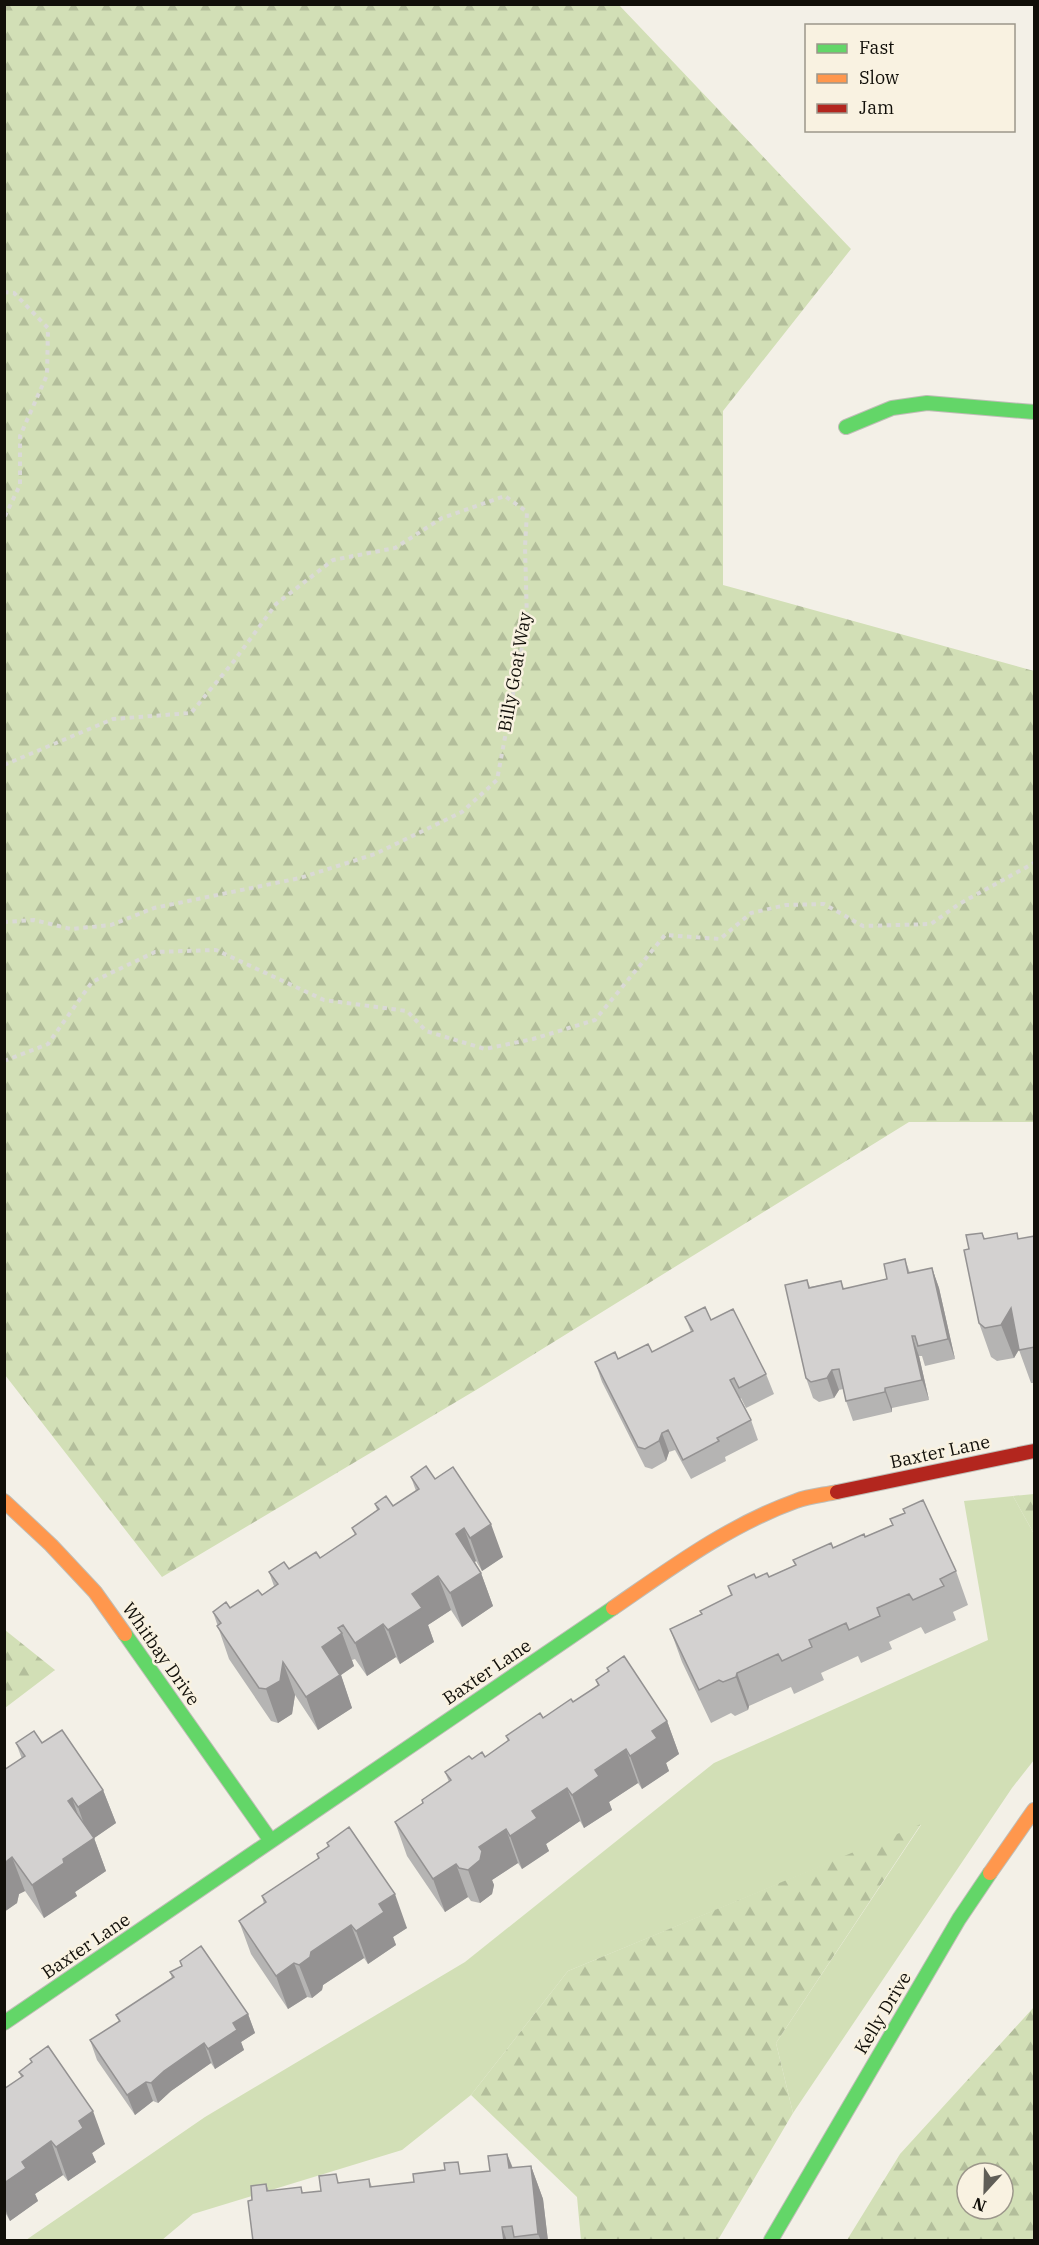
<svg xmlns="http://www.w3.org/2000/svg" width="1039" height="2245" font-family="'IBM Plex Serif',serif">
<defs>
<pattern id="forest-firs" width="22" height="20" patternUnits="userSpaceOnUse" patternTransform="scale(1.5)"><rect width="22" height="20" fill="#d2dfb6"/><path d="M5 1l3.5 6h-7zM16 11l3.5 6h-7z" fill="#b3be9b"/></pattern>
</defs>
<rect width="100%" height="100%" fill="#f3f0e7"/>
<path fill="#d2dfb6" d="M 1013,1496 L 1034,1534 L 1034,1760 L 1012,1788 L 793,2113 L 776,2043 L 921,1825 L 568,1971 L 471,2095 L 402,2150 L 193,2214 L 162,2240 L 26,2240 L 205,2117 L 465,1962 L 714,1763 L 988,1640 L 964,1501 Z"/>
<path fill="url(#forest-firs)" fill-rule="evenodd" d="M 5,4 L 619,5 L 851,249 L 723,411 L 723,585 L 1034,671 L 1034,1122 L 909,1122 L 476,1390 L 162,1577 L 5,1375 Z
M 1034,1494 L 1034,1534 L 1013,1496 Z
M 5,1630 L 55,1670 L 5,1708 Z
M 921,1824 L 776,2043 L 793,2113 L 718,2240 L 581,2240 L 577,2197 L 471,2095 L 568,1971 Z
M 1034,2007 L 1034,2240 L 847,2240 L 900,2154 ZM 967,2173 L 1003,2173 L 1003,2209 L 967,2209 Z"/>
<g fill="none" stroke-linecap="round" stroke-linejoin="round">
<defs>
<path id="fast" d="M 846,427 L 892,408 L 927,403 L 1034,412
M 125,1634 L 271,1841
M 4,2023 L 613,1608
M 771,2240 L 959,1919 L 990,1873"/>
<path id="slow" d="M 4,1501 L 51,1545 L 95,1592 L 125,1634
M 613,1608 C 671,1568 729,1525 796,1501 C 809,1496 823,1495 837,1492
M 990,1873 L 1034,1810"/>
<path id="jam" d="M 837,1492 L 1034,1451"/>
</defs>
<use href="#fast" stroke="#bfbdb6" stroke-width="16"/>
<use href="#slow" stroke="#bfbdb6" stroke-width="16"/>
<use href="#jam" stroke="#bfbdb6" stroke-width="16"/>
<path stroke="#dad9d6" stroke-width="4" stroke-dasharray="4.5 4.5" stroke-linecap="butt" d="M 4,292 L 14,293 L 48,328 L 47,375 L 20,436 L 20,485 L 4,518
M 4,765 L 113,719 L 191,713 L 234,661 L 276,604 L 333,560 L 395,548 L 442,518 L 505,496 L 527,512 L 525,547 L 527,620 L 497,780 L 462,812 L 375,854 L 300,878 L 154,908 L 111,925 L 71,929 L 34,920 L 4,922
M 4,1061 L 48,1044 L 92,982 L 155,952 L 216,950 L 324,1000 L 407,1011 L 426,1031 L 485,1049 L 533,1039 L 595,1020 L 665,935 L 720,939 L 751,913 L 786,905 L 824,904 L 863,926 L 931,924 L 959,904 L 1034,863"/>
<use href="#fast" stroke="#63d668" stroke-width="14"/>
<use href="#slow" stroke="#ff974d" stroke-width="14"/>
<use href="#jam" stroke="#b3261e" stroke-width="14"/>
</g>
<path fill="#b5b4b3" d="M 982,1233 L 985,1239 L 1019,1239 L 1035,1236 L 1035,1383 L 1031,1383 L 1019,1350 L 1014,1358 L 997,1361 L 991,1357 L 979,1323 L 969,1249 Z
M 905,1259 L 910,1273 L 932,1268 L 939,1288 L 955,1359 L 925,1366 L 922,1356 L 919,1356 L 929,1400 L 892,1408 L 892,1412 L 853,1421 L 846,1401 L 843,1389 L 839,1390 L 834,1398 L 819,1402 L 813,1398 L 806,1378 L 807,1280 L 810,1287 L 841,1281 L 844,1289 L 887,1279 Z
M 685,1317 L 711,1320 L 766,1374 L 774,1394 L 746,1408 L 741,1398 L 740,1399 L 751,1420 L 758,1440 L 725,1457 L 726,1461 L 691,1479 L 675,1450 L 669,1452 L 666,1461 L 652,1469 L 645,1467 L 602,1382 L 595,1362 L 618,1359 L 652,1352 L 691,1332 Z
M 411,1477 L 435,1479 L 503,1557 L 482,1571 L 476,1561 L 475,1562 L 481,1573 L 493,1606 L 462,1627 L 451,1610 L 428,1625 L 434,1642 L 400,1664 L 396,1657 L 367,1676 L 355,1659 L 352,1660 L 354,1666 L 341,1675 L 352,1708 L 318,1730 L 295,1695 L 292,1714 L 278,1723 L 271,1721 L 229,1659 L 213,1612 L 230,1608 L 262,1595 L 274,1586 L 269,1572 L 289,1569 L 320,1558 L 355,1535 L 352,1528 L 377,1510 L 375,1504 L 393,1506 L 416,1491 Z
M 890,1519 L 956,1571 L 968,1605 L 953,1612 L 956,1620 L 925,1634 L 921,1627 L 889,1642 L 892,1649 L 861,1663 L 858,1656 L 821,1673 L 824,1680 L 794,1694 L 791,1687 L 749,1706 L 748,1710 L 735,1716 L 731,1713 L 711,1723 L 682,1662 L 670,1629 L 701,1614 L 731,1596 L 728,1586 L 769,1577 L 795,1565 L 793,1560 L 865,1537 L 892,1525 Z
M 607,1668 L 667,1721 L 679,1754 L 666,1763 L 669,1771 L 642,1789 L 638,1783 L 609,1802 L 612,1810 L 584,1828 L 580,1821 L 546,1844 L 549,1851 L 522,1869 L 518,1863 L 492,1880 L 494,1885 L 492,1894 L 480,1903 L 471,1901 L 468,1897 L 445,1912 L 407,1856 L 395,1822 L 423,1804 L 422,1800 L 449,1782 L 445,1772 L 472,1759 L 485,1757 L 508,1741 L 506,1736 L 573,1702 L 598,1686 L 596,1680 L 608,1672 Z
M 16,1743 L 42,1743 L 103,1790 L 116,1823 L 94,1838 L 106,1871 L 75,1892 L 77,1896 L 44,1918 L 25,1891 L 19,1894 L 17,1903 L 4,1912 L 4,1770 L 22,1759 Z
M 327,1843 L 407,1928 L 393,1937 L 396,1945 L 368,1964 L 364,1958 L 323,1985 L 322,1990 L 312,1998 L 307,1997 L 288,2009 L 251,1954 L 239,1921 L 264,1904 L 262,1896 L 318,1859 L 317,1854 L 328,1847 Z
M 170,1972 L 248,2014 L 255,2033 L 241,2042 L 244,2050 L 215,2069 L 211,2063 L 171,2091 L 158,2103 L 153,2101 L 135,2115 L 97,2060 L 90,2040 L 119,2022 L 116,2015 L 172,1978 Z
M 30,2059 L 105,2144 L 92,2153 L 96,2162 L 68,2181 L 63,2175 L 35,2194 L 38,2201 L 10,2221 L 6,2214 L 4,2215 L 4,2089 L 21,2077 L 19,2072 L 32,2063 Z
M 507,2154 L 513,2168 L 531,2166 L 543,2199 L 548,2241 L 253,2241 L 252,2200 L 266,2184 L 269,2191 L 301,2187 L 303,2193 L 321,2191 L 339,2183 L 369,2179 L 372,2187 L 414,2182 L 463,2174 L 490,2171 Z"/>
<path fill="#949292" d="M 932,1268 L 939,1288 L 955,1359 L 948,1339 Z
M 1011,1308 L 1023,1342 L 1014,1358 L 1001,1325 Z
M 912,1336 L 919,1356 L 929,1400 L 922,1380 Z
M 832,1370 L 839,1390 L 834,1398 L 827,1378 Z
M 885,1388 L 892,1408 L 892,1412 L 885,1392 Z
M 662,1433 L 669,1452 L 666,1461 L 659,1441 Z
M 491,1524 L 503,1557 L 482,1571 L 470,1538 Z
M 464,1528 L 476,1561 L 468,1567 L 456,1534 Z
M 481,1573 L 493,1606 L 462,1627 L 450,1593 Z
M 438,1576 L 451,1610 L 428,1625 L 434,1642 L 400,1664 L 388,1630 L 412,1594 Z
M 383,1624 L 396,1657 L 367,1676 L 355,1643 Z
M 342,1633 L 354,1666 L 341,1675 L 352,1708 L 318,1730 L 306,1697 L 322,1647 Z
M 283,1662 L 295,1695 L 292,1714 L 278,1723 L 266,1689 Z
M 737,1673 L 749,1706 L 748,1710 L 736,1677 Z
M 667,1721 L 679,1754 L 666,1763 L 669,1771 L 642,1789 L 630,1756 L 652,1731 Z
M 626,1749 L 638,1783 L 609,1802 L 612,1810 L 584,1828 L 572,1795 L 595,1770 Z
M 567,1788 L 580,1821 L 546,1844 L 549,1851 L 522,1869 L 510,1836 L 532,1811 Z
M 103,1790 L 116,1823 L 90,1841 L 78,1807 Z
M 72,1798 L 84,1832 L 68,1801 Z
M 506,1829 L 518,1863 L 492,1880 L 494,1885 L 492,1894 L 480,1903 L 468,1870 L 479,1847 Z
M 94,1838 L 106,1871 L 75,1892 L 77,1896 L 44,1918 L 32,1885 L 63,1859 Z
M 12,1857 L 25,1891 L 19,1894 L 17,1903 L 4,1912 L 4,1870 L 7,1861 Z
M 456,1864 L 468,1897 L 445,1912 L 433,1879 Z
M 395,1894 L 407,1928 L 393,1937 L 396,1945 L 368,1964 L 356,1931 L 379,1904 Z
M 351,1925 L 364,1958 L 323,1985 L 322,1990 L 312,1998 L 299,1965 L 311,1952 Z
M 294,1963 L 307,1997 L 288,2009 L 276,1976 Z
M 248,2014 L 255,2033 L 241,2042 L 244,2050 L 215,2069 L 208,2049 L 233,2023 Z
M 204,2043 L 211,2063 L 171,2091 L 158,2103 L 151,2083 L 164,2071 Z
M 146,2082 L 153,2101 L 135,2115 L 127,2095 Z
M 93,2111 L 105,2144 L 92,2153 L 96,2162 L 68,2181 L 56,2147 L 79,2121 Z
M 51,2141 L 63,2175 L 35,2194 L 38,2201 L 10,2221 L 4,2206 L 4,2183 L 22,2162 Z
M 507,2154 L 520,2187 L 509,2168 Z
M 531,2166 L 543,2199 L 548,2241 L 541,2241 L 538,2234 Z
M 502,2227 L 507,2241 L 504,2241 Z"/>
<path fill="#d3d1d0" stroke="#949292" stroke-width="1.5" d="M 982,1233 L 984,1239 L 1017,1233 L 1018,1239 L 1035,1236 L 1035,1347 L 1019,1350 L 1011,1308 L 1001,1325 L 985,1328 L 979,1323 L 964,1250 L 969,1249 L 966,1235 Z
M 905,1259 L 908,1273 L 932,1268 L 948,1339 L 918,1346 L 915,1336 L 912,1336 L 922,1380 L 885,1388 L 885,1392 L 846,1401 L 839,1369 L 832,1370 L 827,1378 L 811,1382 L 806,1378 L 785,1285 L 807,1280 L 809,1288 L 841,1281 L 843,1289 L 887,1279 L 884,1264 Z
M 705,1307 L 711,1320 L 733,1309 L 766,1374 L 739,1388 L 734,1378 L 730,1380 L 751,1420 L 717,1438 L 719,1441 L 683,1460 L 668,1430 L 662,1433 L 659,1441 L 645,1449 L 638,1447 L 595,1362 L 615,1352 L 618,1359 L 648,1344 L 652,1352 L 693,1331 L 685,1317 Z
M 426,1466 L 435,1479 L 453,1467 L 491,1524 L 470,1538 L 464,1528 L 456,1534 L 481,1573 L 450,1593 L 438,1576 L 412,1594 L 422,1608 L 388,1630 L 383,1624 L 355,1643 L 343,1625 L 338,1628 L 342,1633 L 322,1647 L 340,1675 L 306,1697 L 283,1662 L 280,1681 L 266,1689 L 259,1688 L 217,1626 L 221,1623 L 213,1612 L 226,1602 L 230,1608 L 258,1590 L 262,1595 L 278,1584 L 269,1572 L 284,1562 L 289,1569 L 316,1552 L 320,1558 L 356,1534 L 352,1528 L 379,1509 L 375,1504 L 386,1496 L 393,1506 L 419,1489 L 411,1477 Z
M 923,1500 L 956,1571 L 940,1579 L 944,1586 L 913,1600 L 909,1594 L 877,1608 L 880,1616 L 849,1630 L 846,1623 L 809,1640 L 812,1647 L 782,1661 L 778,1654 L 737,1673 L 736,1677 L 723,1682 L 719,1680 L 699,1690 L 670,1629 L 702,1614 L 700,1611 L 732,1595 L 728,1586 L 754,1574 L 756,1578 L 767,1573 L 769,1577 L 796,1565 L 793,1560 L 831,1543 L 833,1548 L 864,1534 L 865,1537 L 893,1525 L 890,1519 L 905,1513 L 903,1509 Z
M 624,1656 L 667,1721 L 652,1731 L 657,1738 L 630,1756 L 626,1749 L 595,1770 L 599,1776 L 572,1795 L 567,1788 L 532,1811 L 537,1818 L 510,1836 L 506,1829 L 479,1847 L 482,1851 L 480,1860 L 468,1870 L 459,1868 L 456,1864 L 433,1879 L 395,1822 L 423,1803 L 422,1800 L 451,1780 L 445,1772 L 469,1756 L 472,1759 L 482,1752 L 485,1757 L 509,1740 L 506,1736 L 540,1713 L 543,1718 L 571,1699 L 573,1702 L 599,1685 L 596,1680 L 609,1671 L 607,1668 Z
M 62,1730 L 103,1790 L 78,1807 L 72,1798 L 68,1801 L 94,1838 L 63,1859 L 64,1863 L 32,1885 L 12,1857 L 7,1861 L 4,1870 L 4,1770 L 25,1756 L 16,1743 L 34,1731 L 42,1743 Z
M 349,1827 L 395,1894 L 379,1904 L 384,1912 L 356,1931 L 351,1925 L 311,1952 L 310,1957 L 299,1965 L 294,1963 L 276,1976 L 239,1921 L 266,1902 L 262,1896 L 319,1858 L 317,1854 L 329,1846 L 327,1843 Z
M 201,1946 L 248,2014 L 233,2023 L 237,2030 L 208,2049 L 204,2043 L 164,2071 L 151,2083 L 146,2082 L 127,2095 L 90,2040 L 120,2021 L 116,2015 L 174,1977 L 170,1972 L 182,1966 L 180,1961 Z
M 48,2046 L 93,2111 L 79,2121 L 83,2128 L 56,2147 L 51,2141 L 22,2162 L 26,2168 L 4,2183 L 4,2089 L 23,2076 L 19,2072 L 32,2062 L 30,2059 Z
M 507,2154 L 509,2168 L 531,2166 L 538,2234 L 514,2237 L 512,2226 L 502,2227 L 504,2241 L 253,2241 L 248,2201 L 252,2200 L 251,2186 L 266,2184 L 267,2191 L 301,2187 L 302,2193 L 321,2191 L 319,2176 L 336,2174 L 338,2183 L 369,2179 L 370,2187 L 414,2182 L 413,2174 L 445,2170 L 444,2163 L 458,2162 L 460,2174 L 490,2171 L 488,2156 Z"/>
<g text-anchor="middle" stroke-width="5" stroke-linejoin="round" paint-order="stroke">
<g font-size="18" fill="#110f09" stroke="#f9f2e1">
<text transform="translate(515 672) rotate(-80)" y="6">Billy Goat Way</text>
<text transform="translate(940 1452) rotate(-12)" y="6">Baxter Lane</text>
<text transform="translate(161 1654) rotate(55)" y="6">Whitbay Drive</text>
<text transform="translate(487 1672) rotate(-34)" y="6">Baxter Lane</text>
<text transform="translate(86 1946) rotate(-34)" y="6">Baxter Lane</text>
<text transform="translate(883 2013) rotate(-59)" y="6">Kelly Drive</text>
</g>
</g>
<rect width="1039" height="2245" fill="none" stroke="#110f09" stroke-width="12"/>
<rect x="805" y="24" width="210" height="108" fill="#f9f2e1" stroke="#9c978b" stroke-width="1.5"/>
<rect x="817" y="44" width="30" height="9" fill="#63d668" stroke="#9c978b" stroke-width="1.5"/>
<text x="859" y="54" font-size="18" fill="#110f09">Fast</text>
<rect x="817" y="74" width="30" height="9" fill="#ff974d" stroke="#9c978b" stroke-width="1.5"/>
<text x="859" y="84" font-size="18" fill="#110f09">Slow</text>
<rect x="817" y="104" width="30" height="9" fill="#b3261e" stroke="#9c978b" stroke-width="1.5"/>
<text x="859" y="114" font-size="18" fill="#110f09">Jam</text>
<g transform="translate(985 2191) rotate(202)"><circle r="28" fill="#f9f2e1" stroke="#9c978b" stroke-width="1.5"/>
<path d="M0-4.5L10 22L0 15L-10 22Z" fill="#605e57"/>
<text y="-9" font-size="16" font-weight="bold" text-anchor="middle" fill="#110f09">N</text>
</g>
</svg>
